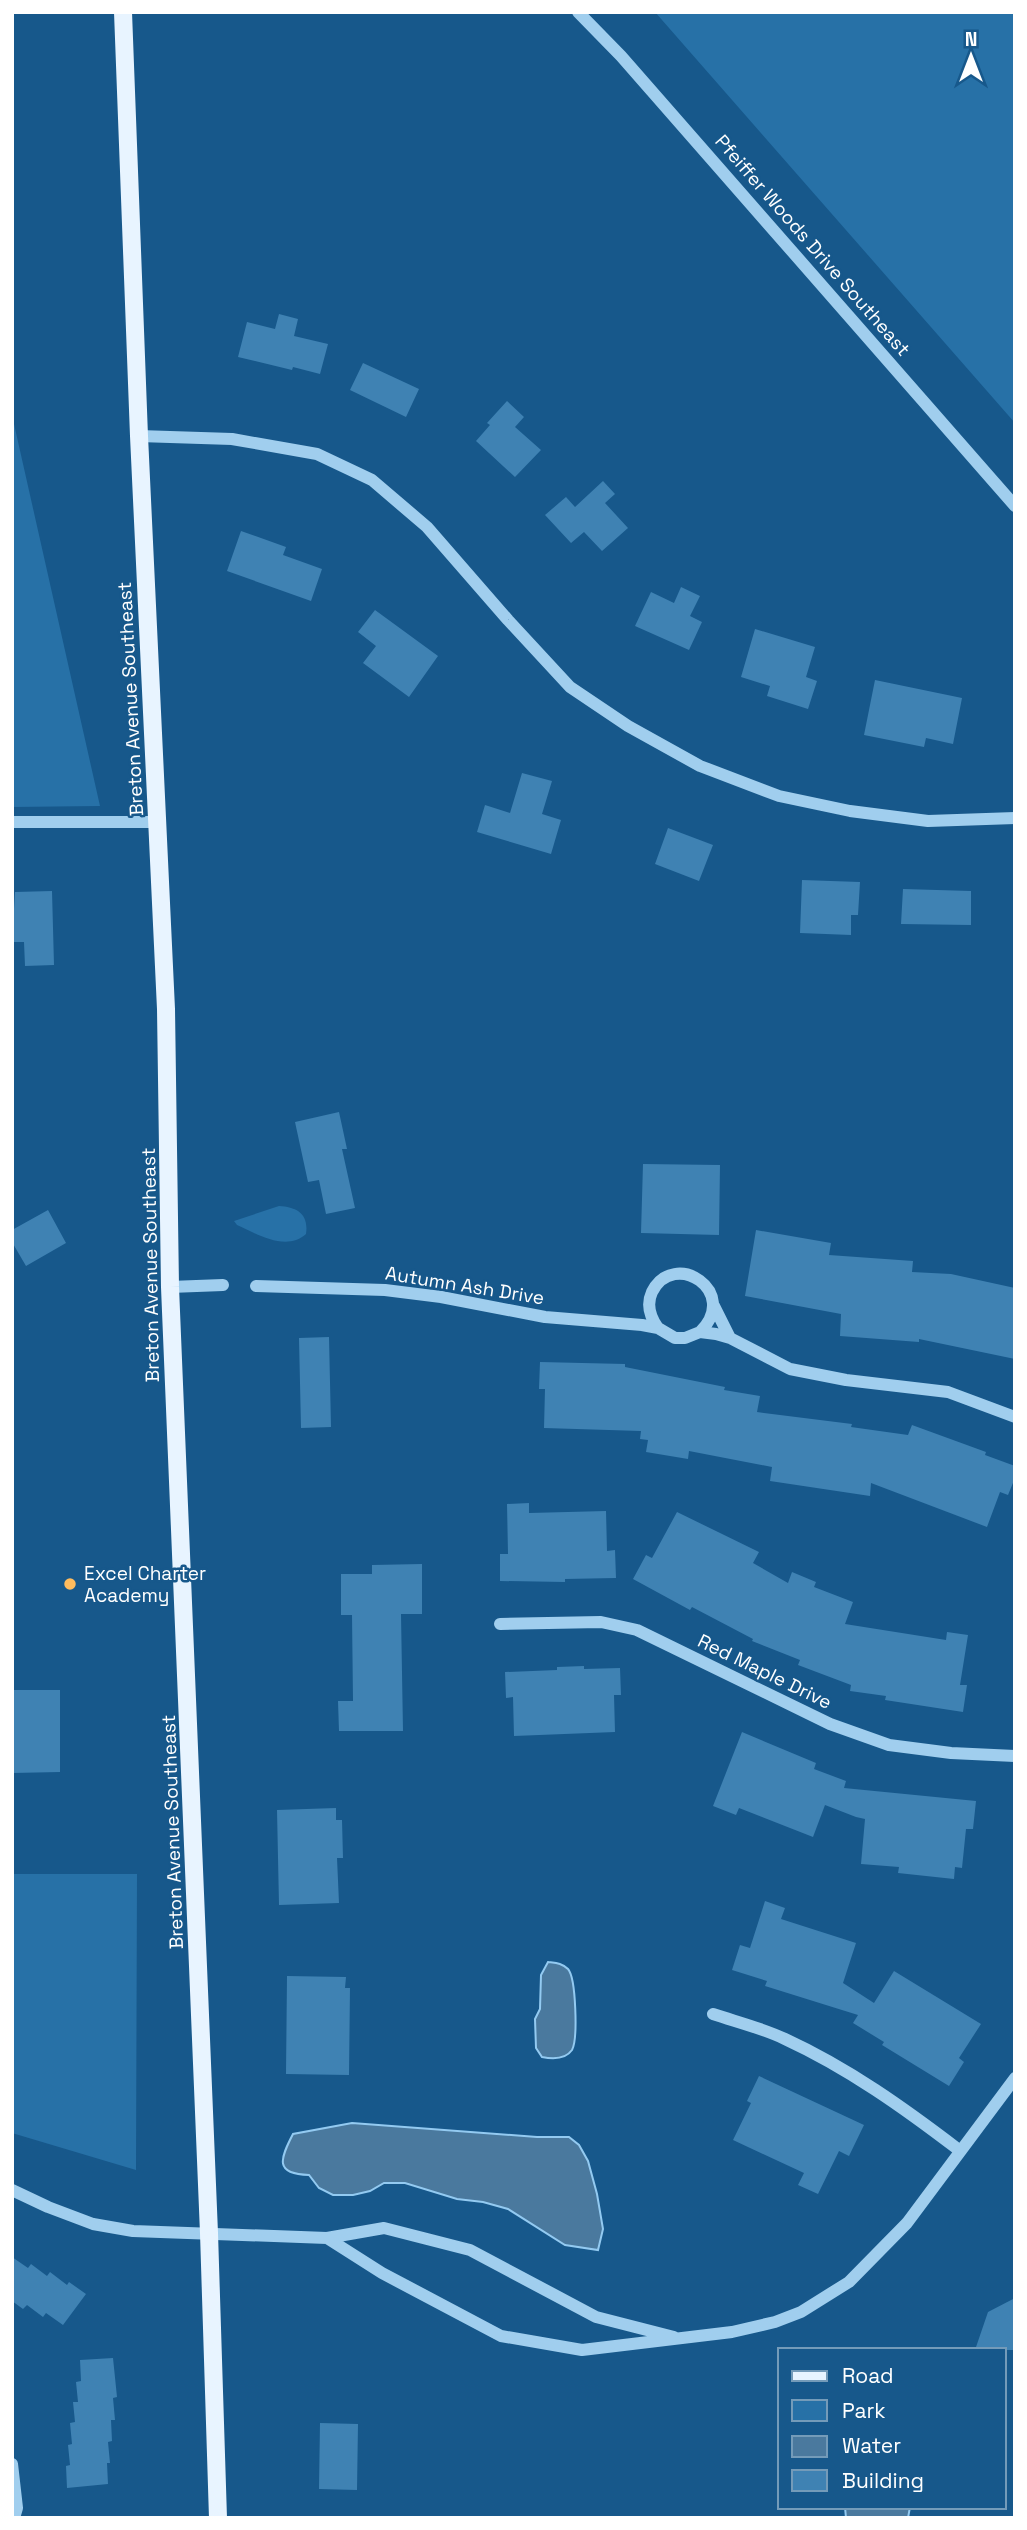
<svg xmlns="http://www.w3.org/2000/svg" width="1027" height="2530" font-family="'Space Grotesk',sans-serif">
<rect width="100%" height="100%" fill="#17588b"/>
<path fill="#2771a7" d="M 655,12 L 1015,12 L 1015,423 Z
M 12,415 L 100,806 L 12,807 Z
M 279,1206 C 297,1207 309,1214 306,1234 C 286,1252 257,1234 237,1225 L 234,1221 Z
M 12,1874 L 137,1874 L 136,2170 L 12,2133 Z"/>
<path fill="#4a799e" stroke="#93caf1" stroke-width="2" d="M 548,1962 C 556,1963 562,1963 568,1969 C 576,1978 578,2039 572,2050 C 565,2060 552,2059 542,2057 L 536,2048 L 535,2019 L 540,2009 L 541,1975 Z
M 352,2123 L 537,2137 L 569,2137 L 579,2145 L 588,2161 L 597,2194 L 603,2229 L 598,2250 L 565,2245 L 508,2209 L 483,2202 L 457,2199 L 405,2183 L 384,2183 L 370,2191 L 353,2195 L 333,2195 L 319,2188 L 309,2175 C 274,2174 280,2159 293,2134 Z
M 845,2507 L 910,2507 L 908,2518 L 846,2518 Z"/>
<path fill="#3f82b3" d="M 279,314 L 298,319 L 294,336 L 328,344 L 320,374 L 293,367 L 292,370 L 238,357 L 247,322 L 275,329 Z
M 363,363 L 419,389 L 406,417 L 350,390 Z
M 507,401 L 524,417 L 515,427 L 541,450 L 515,477 L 476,441 L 490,425 L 487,423 Z
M 603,481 L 615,494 L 605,503 L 628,528 L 602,551 L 584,532 L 571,543 L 545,515 L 566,497 L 575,507 Z
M 241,531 L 286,547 L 283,555 L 322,569 L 311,601 L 227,571 Z
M 681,587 L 700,596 L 690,616 L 702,622 L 689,650 L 635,626 L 651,592 L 674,603 Z
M 375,610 L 438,656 L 409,697 L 363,663 L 376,646 L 358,632 Z
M 755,629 L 815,647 L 806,677 L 817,681 L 808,709 L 767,696 L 770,686 L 741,677 Z
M 875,680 L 962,698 L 953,744 L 926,738 L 924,747 L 864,735 Z
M 522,773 L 552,781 L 542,814 L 561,820 L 551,854 L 477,832 L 485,805 L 510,813 Z
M 668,828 L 713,845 L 699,881 L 655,864 Z
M 802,880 L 860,882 L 858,915 L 851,915 L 851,935 L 800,933 Z
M 903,889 L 971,891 L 971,925 L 901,924 Z
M 52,891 L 54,965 L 25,966 L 24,942 L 12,942 L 15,892 Z
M 339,1112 L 347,1149 L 342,1149 L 355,1208 L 326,1214 L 319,1180 L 308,1182 L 295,1122 Z
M 643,1164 L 720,1165 L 719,1235 L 641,1233 Z
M 48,1210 L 66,1243 L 26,1266 L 12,1242 L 12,1230 Z
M 756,1230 L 831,1243 L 829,1255 L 913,1261 L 912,1272 L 951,1274 L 1015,1288 L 1015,1359 L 919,1339 L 919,1342 L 840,1336 L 841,1314 L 745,1296 Z
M 329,1337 L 331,1427 L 301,1428 L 299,1338 Z
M 540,1362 L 625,1364 L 625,1367 L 725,1387 L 724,1390 L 760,1396 L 757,1412 L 852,1424 L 851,1427 L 908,1435 L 912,1425 L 986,1452 L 985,1455 L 1015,1466 L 1015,1478 L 1008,1495 L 1000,1492 L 987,1527 L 871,1483 L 870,1496 L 770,1481 L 772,1467 L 689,1451 L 688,1459 L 646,1452 L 648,1440 L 640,1439 L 641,1431 L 544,1428 L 545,1389 L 539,1389 Z
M 529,1503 L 529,1513 L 606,1511 L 607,1551 L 615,1550 L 616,1578 L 565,1579 L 565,1582 L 500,1581 L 500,1554 L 508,1554 L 507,1504 Z
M 677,1512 L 759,1552 L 753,1563 L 788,1583 L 792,1572 L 816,1582 L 814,1587 L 853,1602 L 845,1624 L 946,1640 L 947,1632 L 968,1635 L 960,1685 L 967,1685 L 963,1712 L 885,1700 L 886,1696 L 850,1691 L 851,1685 L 798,1665 L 800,1660 L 752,1641 L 753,1639 L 692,1607 L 690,1610 L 633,1579 L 646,1555 L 652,1558 Z
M 422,1564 L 422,1614 L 401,1614 L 403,1731 L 339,1731 L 338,1701 L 353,1701 L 352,1615 L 341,1615 L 341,1574 L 372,1574 L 372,1565 Z
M 584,1666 L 584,1669 L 620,1668 L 621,1695 L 614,1695 L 615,1732 L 514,1736 L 513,1697 L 506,1698 L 505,1672 L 557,1670 L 557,1667 Z
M 12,1690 L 60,1690 L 60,1772 L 12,1773 Z
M 742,1732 L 816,1763 L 814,1769 L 846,1781 L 844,1788 L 976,1801 L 973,1829 L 966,1829 L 962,1868 L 955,1867 L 954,1879 L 898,1873 L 899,1867 L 861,1864 L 865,1819 L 856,1817 L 825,1805 L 813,1837 L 739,1808 L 736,1815 L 713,1806 Z
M 336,1808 L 336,1820 L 342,1820 L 343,1858 L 337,1858 L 339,1903 L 279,1905 L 277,1810 Z
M 765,1901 L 785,1908 L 781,1919 L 856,1943 L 843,1983 L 874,2003 L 894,1971 L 981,2024 L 959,2058 L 964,2062 L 949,2086 L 882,2045 L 884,2042 L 853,2023 L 858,2015 L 765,1986 L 767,1981 L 732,1970 L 740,1945 L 750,1948 Z
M 287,1976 L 346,1977 L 345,1988 L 350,1988 L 349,2075 L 286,2074 Z
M 759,2076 L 864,2125 L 849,2156 L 839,2151 L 818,2194 L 798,2185 L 804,2173 L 733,2140 L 751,2103 L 747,2101 Z
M 12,2257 L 28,2268 L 31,2264 L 47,2276 L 50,2272 L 67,2285 L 69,2282 L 86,2294 L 63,2325 L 46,2313 L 43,2317 L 27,2305 L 23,2309 L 12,2301 Z
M 1015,2298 L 1015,2350 L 975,2350 L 988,2312 Z
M 113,2358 L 117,2397 L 113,2398 L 115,2420 L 111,2420 L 112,2441 L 108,2442 L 110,2463 L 107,2463 L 108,2484 L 67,2488 L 66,2466 L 70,2465 L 68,2445 L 72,2444 L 70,2423 L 75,2422 L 73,2402 L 78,2402 L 76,2382 L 81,2381 L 80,2360 Z
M 320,2423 L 358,2424 L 357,2490 L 319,2489 Z"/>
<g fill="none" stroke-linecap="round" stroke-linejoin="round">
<path stroke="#a0ceee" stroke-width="12" d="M 578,12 L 621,56 L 1015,506
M 139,436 L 232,439 L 317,454 L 372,480 L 427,527 L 508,620 L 570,687 L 628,726 L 700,766 L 779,796 L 850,811 L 928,821 L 1015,818
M 12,822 L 157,822
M 256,1286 L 385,1290 L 441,1297 L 545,1317 L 642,1325 L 658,1328 L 675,1338 L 685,1338 L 700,1332 L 716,1334 L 730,1338 L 790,1369 L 846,1380 L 948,1392 L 1015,1417
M 170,1287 L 223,1285
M 714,1306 L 730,1338
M 658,1328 C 650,1317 646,1305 652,1292 C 674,1248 741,1292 700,1332
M 500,1624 L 601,1622 L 637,1630 L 830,1724 L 889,1745 L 951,1753 L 1015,1756
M 713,2014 C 737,2022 762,2028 785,2039 C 848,2068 904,2108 959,2150
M 12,2190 L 48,2207 L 93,2224 L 133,2231 L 327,2238 L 384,2228 L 470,2250 L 596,2317 L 674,2337
M 327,2238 L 382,2273 L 501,2336 L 582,2350 L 732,2332 L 775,2322 L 801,2312 L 849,2282 L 907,2223 L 1015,2078
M 12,2464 L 17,2508 L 14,2518"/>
<path stroke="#e8f4ff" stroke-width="18" d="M 123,12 L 139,436 L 166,1009 L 170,1287 L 209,2233 L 218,2518"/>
</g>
<circle fill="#ffbc5e" stroke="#17588b" stroke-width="2.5" cx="70" cy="1584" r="7"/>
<g text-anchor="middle" stroke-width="5" stroke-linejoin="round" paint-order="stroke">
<g font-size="19" fill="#fff" stroke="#17588b">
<text transform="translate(813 245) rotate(49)" y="7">Pfeiffer Woods Drive Southeast</text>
<text transform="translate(130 699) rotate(-93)" y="7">Breton Avenue Southeast</text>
<text transform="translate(150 1265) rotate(-91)" y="7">Breton Avenue Southeast</text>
<text transform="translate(465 1285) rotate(9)" y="7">Autumn Ash Drive</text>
<text transform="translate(765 1671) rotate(26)" y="7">Red Maple Drive</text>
<text transform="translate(172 1832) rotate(-92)" y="7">Breton Avenue Southeast</text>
</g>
<g font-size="19" fill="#fff" stroke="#17588b" text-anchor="start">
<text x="84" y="1580">Excel Charter<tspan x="84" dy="22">Academy</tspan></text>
</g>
</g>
<rect width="1027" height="2530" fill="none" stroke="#ffffff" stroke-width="28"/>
<rect x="778" y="2348" width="228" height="161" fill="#17588b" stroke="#749bb9" stroke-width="2"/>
<rect x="792" y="2371" width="35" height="10" fill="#e8f4ff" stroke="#749bb9" stroke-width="2"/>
<text x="842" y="2383" font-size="21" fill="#ffffff">Road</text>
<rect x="792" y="2400" width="35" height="21" fill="#2771a7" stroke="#749bb9" stroke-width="2"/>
<text x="842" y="2418" font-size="21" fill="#ffffff">Park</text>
<rect x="792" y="2436" width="35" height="21" fill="#4a799e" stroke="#749bb9" stroke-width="2"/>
<text x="842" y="2453" font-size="21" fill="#ffffff">Water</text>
<rect x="792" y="2470" width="35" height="21" fill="#3f82b3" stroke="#749bb9" stroke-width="2"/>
<text x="842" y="2488" font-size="21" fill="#ffffff">Building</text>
<g transform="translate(971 56)" stroke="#17588b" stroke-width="5" paint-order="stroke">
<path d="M0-5L12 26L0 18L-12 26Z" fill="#ffffff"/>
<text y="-10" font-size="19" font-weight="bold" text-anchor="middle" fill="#ffffff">N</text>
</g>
</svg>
